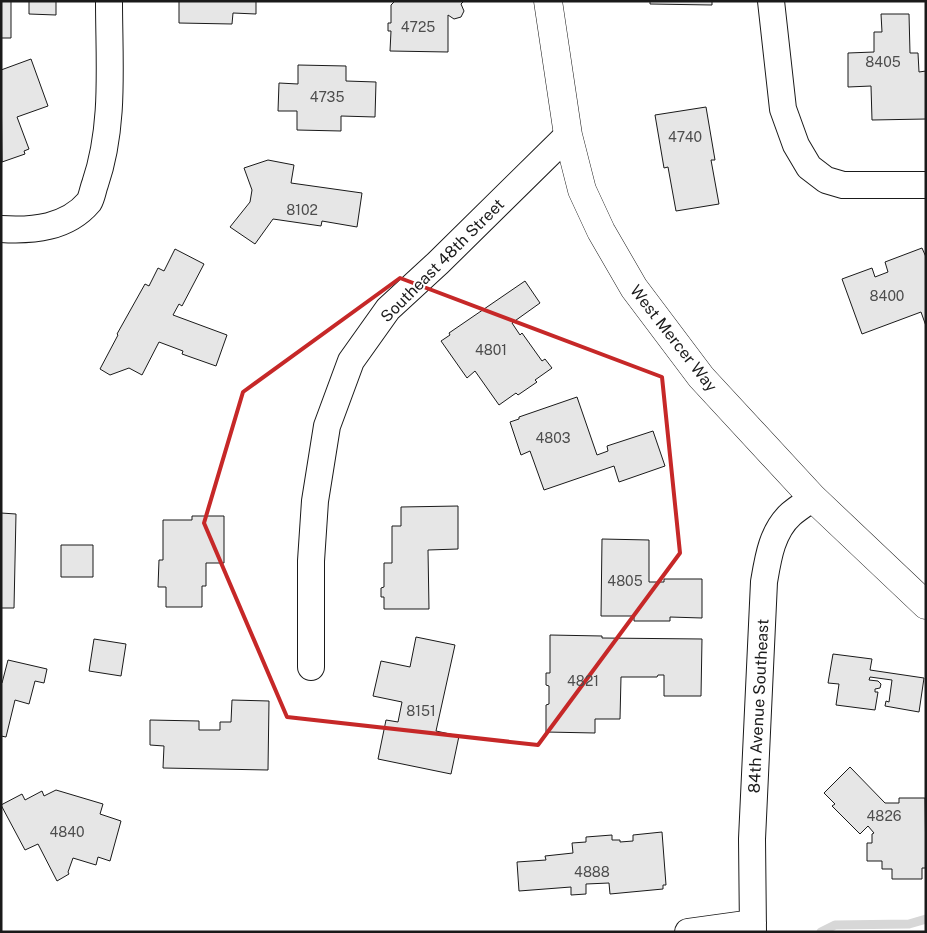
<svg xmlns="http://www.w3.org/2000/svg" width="927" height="933" font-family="'Public Sans',sans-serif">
<rect width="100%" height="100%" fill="#fff"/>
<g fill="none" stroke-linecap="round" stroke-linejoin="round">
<path stroke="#d7d7d7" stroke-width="9" d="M 821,932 L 835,925 L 909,924 L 926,919"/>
</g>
<path fill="#e6e6e6" stroke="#1a1a1a" d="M 1,1 L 11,1 L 11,38 L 1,38 Z
M 29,1 L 56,1 L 56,15 L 29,14 Z
M 179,1 L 256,1 L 256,14 L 233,13 L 232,24 L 179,23 Z
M 395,1 L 464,1 L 461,4 L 464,11 L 461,17 L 454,19 L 448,15 L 448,52 L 390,51 L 391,31 L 388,31 L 388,23 L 391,23 L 391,5 Z
M 650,1 L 712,1 L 712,5 L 650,4 Z
M 881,14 L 909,14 L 910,53 L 918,53 L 919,72 L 926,71 L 926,119 L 872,120 L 871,86 L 848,87 L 848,53 L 874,52 L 874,32 L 882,32 Z
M 31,59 L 48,106 L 17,117 L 29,149 L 24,151 L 25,154 L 2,162 L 1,70 Z
M 298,65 L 346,66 L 346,81 L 376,82 L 375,117 L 341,116 L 341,131 L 297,130 L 297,111 L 278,111 L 279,83 L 298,84 Z
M 706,107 L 715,160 L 711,160 L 719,204 L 676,211 L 668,167 L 664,168 L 655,115 Z
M 268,160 L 294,165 L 291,183 L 362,193 L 357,227 L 322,221 L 321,226 L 273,219 L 255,244 L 230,227 L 250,202 L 252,190 L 244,168 Z
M 922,248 L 926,257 L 926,326 L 921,312 L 862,334 L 842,279 L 872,268 L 875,277 L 888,272 L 885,262 Z
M 175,249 L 204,264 L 182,306 L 179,304 L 173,315 L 227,335 L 216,366 L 182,354 L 183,351 L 159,342 L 142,375 L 129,368 L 110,375 L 100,369 L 118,335 L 117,334 L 145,284 L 149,286 L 158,268 L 164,271 Z
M 525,281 L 540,303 L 512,323 L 520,335 L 522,333 L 542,361 L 545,359 L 552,368 L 535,380 L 537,382 L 518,395 L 516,393 L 499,405 L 475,371 L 467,378 L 441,341 L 450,335 L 449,333 Z
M 577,397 L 597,455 L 608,451 L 607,446 L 653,431 L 665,466 L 619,482 L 614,466 L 544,490 L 530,451 L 521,455 L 510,422 L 519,419 L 519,417 Z
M 458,506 L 458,549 L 428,550 L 429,609 L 384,609 L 384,597 L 381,597 L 381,588 L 384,587 L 384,563 L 392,563 L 392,526 L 401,526 L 401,507 Z
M 1,513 L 16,514 L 14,608 L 1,608 Z
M 192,516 L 224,516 L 224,563 L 206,563 L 206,586 L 202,586 L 202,607 L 166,607 L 166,587 L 158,587 L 159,560 L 163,560 L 163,520 L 192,520 Z
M 602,539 L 649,540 L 649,582 L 664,582 L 664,579 L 702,579 L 702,618 L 670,617 L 670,621 L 634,621 L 634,616 L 601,616 Z
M 61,545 L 93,545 L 93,577 L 61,577 Z
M 550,635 L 602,636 L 602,638 L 702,639 L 701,696 L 664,696 L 664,675 L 658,675 L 657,677 L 621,677 L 620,719 L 595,719 L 595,733 L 546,732 L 546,705 L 549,704 L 549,686 L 546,685 L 546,673 L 550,673 Z
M 416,637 L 455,645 L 436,731 L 459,736 L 451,774 L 378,759 L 386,720 L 398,722 L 402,702 L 373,696 L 381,661 L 410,667 Z
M 94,639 L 126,644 L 121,676 L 89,671 Z
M 833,654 L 872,659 L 870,670 L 924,678 L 919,712 L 885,706 L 886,701 L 889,702 L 892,680 L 870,677 L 869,680 L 878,681 L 881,684 L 880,688 L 875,689 L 875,692 L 878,692 L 875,710 L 836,705 L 839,684 L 828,683 Z
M 8,660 L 47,669 L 44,683 L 35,681 L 29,704 L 15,700 L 6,737 L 1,736 L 1,683 L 2,683 Z
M 232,700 L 269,701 L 268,770 L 163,768 L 164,746 L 150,745 L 150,720 L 199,721 L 199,730 L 220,730 L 220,722 L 231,722 Z
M 850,767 L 885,803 L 899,803 L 899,798 L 925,798 L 926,868 L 922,868 L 922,879 L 892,879 L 892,869 L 882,869 L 882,861 L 867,861 L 867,843 L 872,843 L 872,834 L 874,833 L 868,826 L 860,834 L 832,806 L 835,804 L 824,793 Z
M 56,790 L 103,804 L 100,814 L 121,821 L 110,861 L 98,857 L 96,865 L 73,858 L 68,872 L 69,874 L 57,881 L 38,844 L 25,850 L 1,805 L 22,794 L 25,800 L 42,791 L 44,796 Z
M 662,832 L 666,885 L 663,885 L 663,889 L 610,894 L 609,883 L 586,884 L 586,894 L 571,895 L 571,887 L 519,891 L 517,862 L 546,860 L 545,856 L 573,853 L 572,843 L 586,842 L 586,837 L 612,835 L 612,840 L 620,840 L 620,842 L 633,841 L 633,835 Z"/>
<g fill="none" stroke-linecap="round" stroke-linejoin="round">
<defs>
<path id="street" d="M 771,1 L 783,109 L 796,145 L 809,167 L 826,180 L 843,185 L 926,185
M 1,229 C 33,231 67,228 89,202 C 92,197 93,189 95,184 C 115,126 109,62 109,1
M 311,667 L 311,561 L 315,501 L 327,426 L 351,361 L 388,309 L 438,263 L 568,135
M 688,932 L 753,923
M 753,932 L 752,839 L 764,582 C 768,558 772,531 791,514 C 798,508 806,503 813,498"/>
<path id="secondary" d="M 548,1 L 568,135 L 582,190 L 601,231 L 634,288 L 701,377 L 813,498 L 926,605"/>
</defs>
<use href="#street" stroke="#1a1a1a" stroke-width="28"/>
<use href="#secondary" stroke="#1a1a1a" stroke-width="29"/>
<use href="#street" stroke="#fff" stroke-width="26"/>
<use href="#secondary" stroke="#fff" stroke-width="28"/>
</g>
<path fill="none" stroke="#c62828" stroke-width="4" stroke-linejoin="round" d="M 400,278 L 662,377 L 680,553 L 538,745 L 287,717 L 204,523 L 243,392 Z"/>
<g text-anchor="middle" stroke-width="4" stroke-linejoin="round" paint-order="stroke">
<g font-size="14" fill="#4d4d4d">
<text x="418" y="32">4725</text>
<text x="883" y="67">8405</text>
<text x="327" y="102">4735</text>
<text x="685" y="142">4740</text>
<text x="302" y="215">8102</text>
<text x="887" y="301">8400</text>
<text x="491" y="355">4801</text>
<text x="553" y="443">4803</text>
<text x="625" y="586">4805</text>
<text x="583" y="686">4821</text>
<text x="421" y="716">8151</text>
<text x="884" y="821">4826</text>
<text x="67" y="837">4840</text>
<text x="592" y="877">4888</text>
</g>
<g font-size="16" fill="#1a1a1a" stroke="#fff">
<text transform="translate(442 260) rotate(-45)" y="6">Southeast 48th Street</text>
<text transform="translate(674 338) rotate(52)" y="6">West Mercer Way</text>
<text transform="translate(758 706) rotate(-87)" y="6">84th Avenue Southeast</text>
</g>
</g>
<rect width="927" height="933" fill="none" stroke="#1a1a1a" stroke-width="5"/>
</svg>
